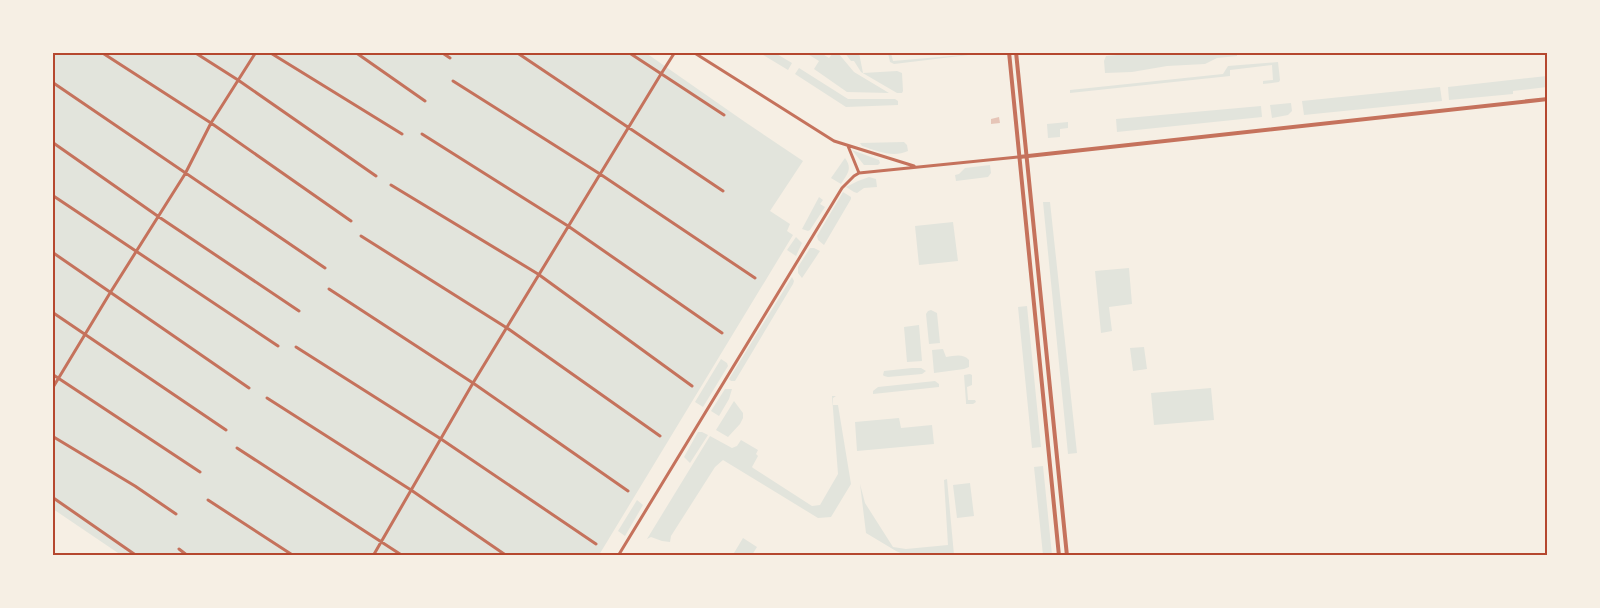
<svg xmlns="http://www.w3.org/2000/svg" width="1600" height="608" font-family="'Golos Text',sans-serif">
<rect width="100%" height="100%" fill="#f6efe4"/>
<path fill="#e2e4dc" d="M 52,53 L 646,53 L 745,122 L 803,161 L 770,211 L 790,224 L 787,231 L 793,235 L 599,555 L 121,555 L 53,509 Z
M 760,53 L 775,53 L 792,63 L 788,70 Z
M 806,53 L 821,53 L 829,58 L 833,53 L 838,53 L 854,72 L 889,93 L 847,92 L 814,69 L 819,61 Z
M 845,53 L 859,53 L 863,73 L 897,71 L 902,73 L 903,91 L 902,93 L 897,93 L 861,72 L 854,61 L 851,61 Z
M 888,53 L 891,53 L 893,61 L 985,53 L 894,64 L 890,62 Z
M 1140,53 L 1237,52 L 1237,56 L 1217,58 L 1205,64 L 1167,66 L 1132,72 L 1105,73 L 1104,61 L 1106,56 Z
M 1278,62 L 1280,80 L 1279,82 L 1263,84 L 1263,81 L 1273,80 L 1272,65 L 1230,70 L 1230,76 L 1070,93 L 1070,90 L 1223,74 L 1228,66 Z
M 799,68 L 848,99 L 895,99 L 898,101 L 898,105 L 846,107 L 795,74 Z
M 1547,76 L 1547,87 L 1513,91 L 1513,94 L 1449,100 L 1448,87 Z
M 1440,87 L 1442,101 L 1304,115 L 1302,101 Z
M 1291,103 L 1292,111 L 1288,115 L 1272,118 L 1270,105 Z
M 1261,106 L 1262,117 L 1117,132 L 1116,119 Z
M 1068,122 L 1068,128 L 1060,129 L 1060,137 L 1048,138 L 1047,124 Z
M 904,142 L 907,145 L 908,151 C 893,158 877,151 862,146 L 860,143 Z
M 852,150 L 879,160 L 880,163 L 878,165 L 864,165 Z
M 845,158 C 853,169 847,174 841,184 L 831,178 Z
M 990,165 L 991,173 L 988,177 L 956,181 L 955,175 L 959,174 L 965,168 Z
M 869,177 L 876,179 L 877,187 L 864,188 L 857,193 L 854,192 L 846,187 L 858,181 Z
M 843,192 L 851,197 L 851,199 L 824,245 L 818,240 L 817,236 Z
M 819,197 L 823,200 L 820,204 L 825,207 L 810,230 L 808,231 L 802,229 Z
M 1043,202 L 1050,202 L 1077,453 L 1068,454 Z
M 953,222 L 958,261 L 919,265 L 915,226 Z
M 796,237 L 802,243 L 796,256 L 787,250 Z
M 810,248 L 814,248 L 820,251 L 802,278 L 798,273 L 798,267 Z
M 1129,268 L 1132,304 L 1109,307 L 1112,331 L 1101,333 L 1095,271 Z
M 792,277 L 794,281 L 793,284 L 735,381 L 731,381 L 729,379 Z
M 1027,306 L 1041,447 L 1032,448 L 1018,307 Z
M 931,310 L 937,313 L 940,343 L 929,344 L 926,314 L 928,311 Z
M 919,325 L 922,361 L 907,362 L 904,327 Z
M 1144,347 L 1147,369 L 1133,371 L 1130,348 Z
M 943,349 L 946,357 C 954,356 963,353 969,360 L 969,367 L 964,369 L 934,373 L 932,350 Z
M 721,359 L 727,363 L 728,366 L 703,407 L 695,402 Z
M 912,368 L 921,368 L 926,371 L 922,374 L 888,377 L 884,376 L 883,375 L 884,371 Z
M 970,374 L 972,375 L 972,385 L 967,387 L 968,400 L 975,400 L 976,402 L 973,404 L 966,404 L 966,402 L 964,375 Z
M 935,381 L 939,384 L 939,387 L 873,394 L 873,391 L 878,387 Z
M 1211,388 L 1214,420 L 1154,425 L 1151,393 Z
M 725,389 L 732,389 L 729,399 L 719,416 L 711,411 Z
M 832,396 L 836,396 L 833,398 L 833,405 L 838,405 L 851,484 L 831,517 L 818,518 L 723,460 L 715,467 L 671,536 L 670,542 L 662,541 L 651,537 L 647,539 L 710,436 L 732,448 L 737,446 L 741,440 L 758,450 L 756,454 L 758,456 L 752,467 L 753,468 L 812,506 L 820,505 L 838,474 Z
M 734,401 L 743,413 L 743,418 L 740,424 L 728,437 L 716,430 Z
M 899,418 L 901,428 L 932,425 L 934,444 L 857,451 L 855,422 Z
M 698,432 L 702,432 L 708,435 L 690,463 L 684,457 Z
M 1043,466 L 1052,555 L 1043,555 L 1034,467 Z
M 947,479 L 954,555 L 905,555 L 896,551 L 866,533 L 860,484 L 865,503 L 893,547 L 906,549 L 948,545 L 944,480 Z
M 970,483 L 974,516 L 957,518 L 953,485 Z
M 637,500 L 643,505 L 625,536 L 618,531 Z
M 743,538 L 757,547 L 752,555 L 738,555 L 734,553 Z"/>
<path fill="#e6c5b7" d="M 999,117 L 1000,123 L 991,124 L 991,119 Z"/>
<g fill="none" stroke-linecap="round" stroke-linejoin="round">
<path stroke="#c5725c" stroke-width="3" d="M 101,52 L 211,123 L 351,221
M 194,52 L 238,80 L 376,176
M 269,52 L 402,134
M 355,52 L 425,101
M 441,52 L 450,58
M 516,52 L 723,191
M 628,52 L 724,115
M 693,52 L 834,141 L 914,166
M 453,81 L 600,174 L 755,278
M 52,82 L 325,268
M 422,134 L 568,226 L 722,333
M 52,142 L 159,217 L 299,311
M 848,146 L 859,173
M 391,185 L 538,274 L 692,386
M 52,195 L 278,346
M 361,236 L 507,328 L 660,436
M 52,252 L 249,388
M 329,289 L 473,383 L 628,491
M 52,312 L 226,430
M 296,347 L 441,439 L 596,544
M 52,374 L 200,472
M 52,389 L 110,293 L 185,174 L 211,123 L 256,52
M 267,398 L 411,490 L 507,556
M 52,436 L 135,486 L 176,514
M 237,448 L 403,556
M 52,497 L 137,556
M 208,500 L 294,556
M 179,549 L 188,556
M 373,556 L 473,383 L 661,74 L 675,52
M 618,556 L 842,188 L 854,176 L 859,173 L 1019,157"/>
<path stroke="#c5725c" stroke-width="4" d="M 1009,52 L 1059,556
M 1016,52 L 1067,556
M 1019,157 L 1548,99"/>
</g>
<rect width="1600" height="608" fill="none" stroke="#f6efe4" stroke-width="108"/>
<rect x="54" y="54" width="1492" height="500" fill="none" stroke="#b5482f" stroke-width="2"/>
</svg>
